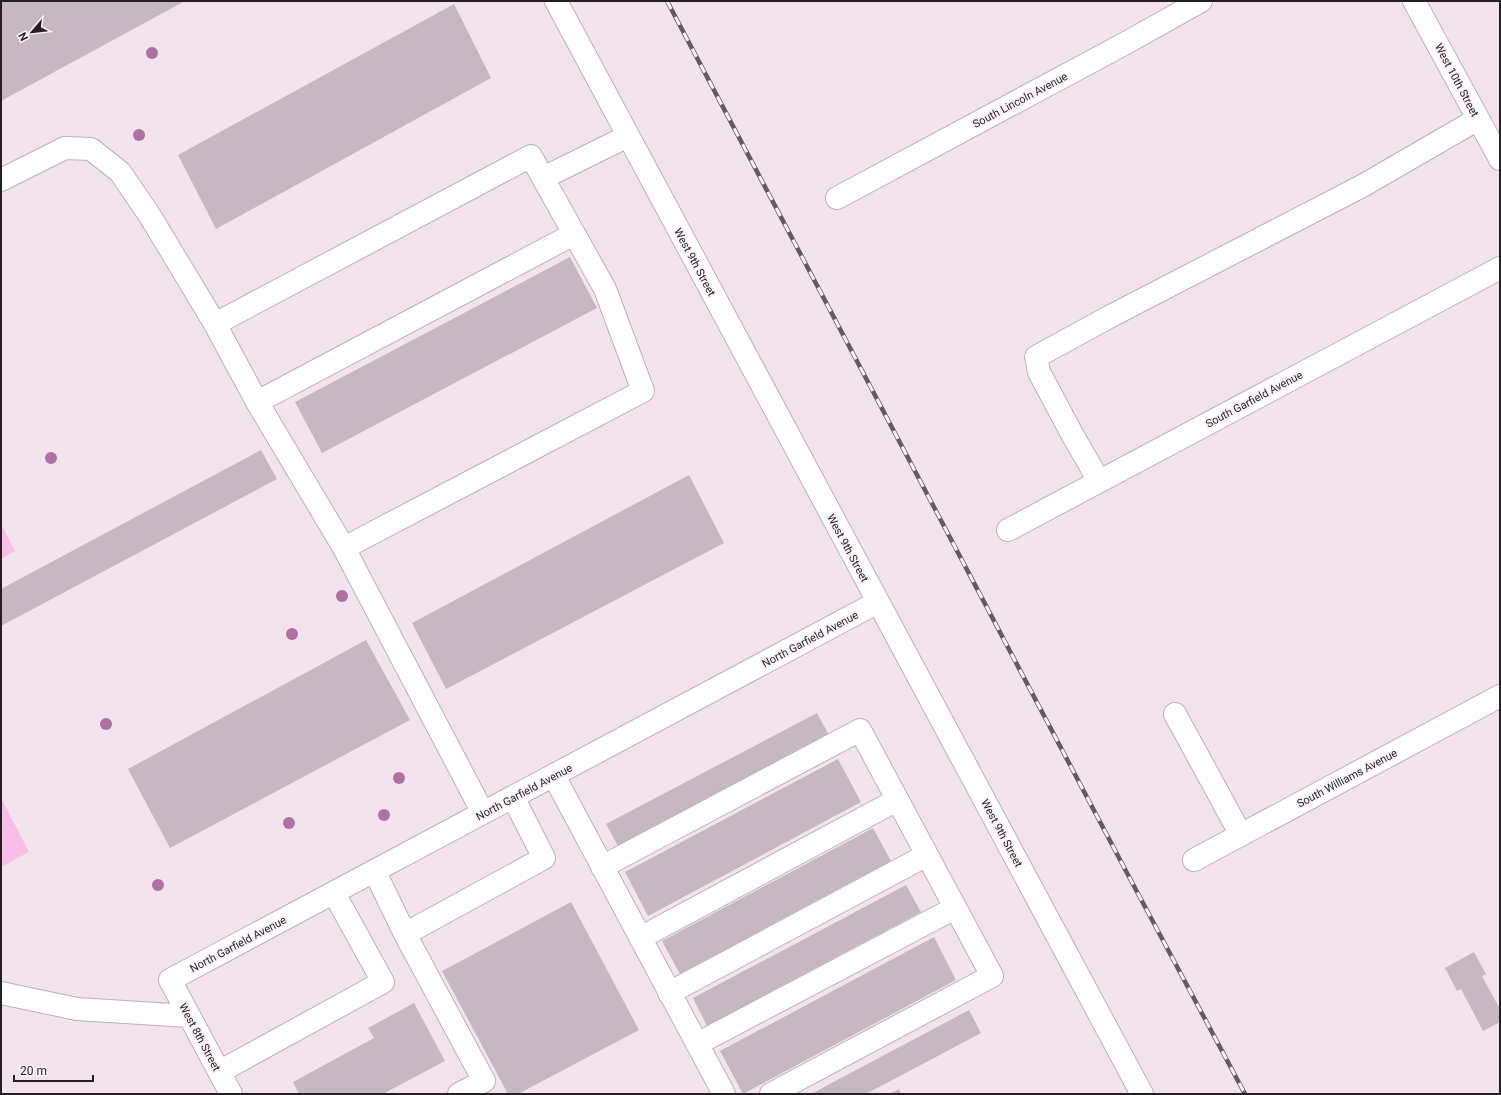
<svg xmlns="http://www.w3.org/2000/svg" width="1501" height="1095" font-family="Roboto,sans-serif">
<rect width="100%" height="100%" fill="#f2e3ed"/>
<path fill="#f8bee8" d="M 1,524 L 15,551 L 1,559 Z
M 1,798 L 29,852 L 1,867 Z"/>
<path fill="#c6b8c2" d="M 5,1 L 185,1 L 1,101 L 1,3 Z
M 454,4 L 491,78 L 216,229 L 178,155 Z
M 570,257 L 597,308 L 322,453 L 295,402 Z
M 261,450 L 277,479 L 1,626 L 1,589 Z
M 689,475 L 724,543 L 446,689 L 412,623 Z
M 366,640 L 410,720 L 170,848 L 128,769 Z
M 817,713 L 829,735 L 618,846 L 606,824 Z
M 838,759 L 861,802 L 648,916 L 625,872 Z
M 873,828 L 891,861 L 680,974 L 662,941 Z
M 906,885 L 921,912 L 707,1026 L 693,998 Z
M 571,902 L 639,1030 L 518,1094 L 508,1094 L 442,971 Z
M 934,937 L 956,980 L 743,1094 L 720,1051 Z
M 1474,952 L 1486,974 L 1482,976 L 1500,1009 L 1500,1022 L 1483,1031 L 1461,989 L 1457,991 L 1445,968 Z
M 414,1003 L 445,1061 L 383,1094 L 299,1094 L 293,1082 L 374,1038 L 368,1028 Z
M 969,1010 L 981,1033 L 866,1094 L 811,1094 Z
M 899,1089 L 901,1094 L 889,1094 Z"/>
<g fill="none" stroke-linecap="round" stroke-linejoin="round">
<defs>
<path id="minor" d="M 556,1 L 1142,1094
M 1414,1 L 1500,159
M 1,180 L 65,148 L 91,149 L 120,172 L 150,216 L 215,324 L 257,402 L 344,548 L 483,813
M 837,198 L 1124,44 L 1201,1
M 215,324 L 531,156 L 543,178 L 628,136
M 257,402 L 574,234
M 1099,481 L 1072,434 L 1039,372 L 1036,357 L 1109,317 L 1364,185 L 1478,119
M 1008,530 L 1500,268
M 344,548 L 643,391 L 605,289 L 543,178
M 1175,714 L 1241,835
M 554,776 L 724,1094
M 1194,860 L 1500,696
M 602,867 L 860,730 L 992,976 L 771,1094
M 375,872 L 405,934 L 544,858 L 513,797
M 405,934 L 484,1081 L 459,1094
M 640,938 L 897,800
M 1,993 L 77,1009 L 189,1016
M 669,993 L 927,855
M 697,1044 L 955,908
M 219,1072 L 383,982 L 334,893
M 231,1094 L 170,980 L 878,602"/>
</defs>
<use href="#minor" stroke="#beb0ba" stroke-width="24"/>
<use href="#minor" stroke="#fff" stroke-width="22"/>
<defs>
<path id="rail" d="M 667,1 L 1127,873 L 1245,1094"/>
</defs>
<use href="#rail" stroke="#645b61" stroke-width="4.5"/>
<use href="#rail" stroke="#fdf1f9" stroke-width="3" stroke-dasharray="9" stroke-linecap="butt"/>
</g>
<g fill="#af71a3">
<circle cx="152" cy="53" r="6"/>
<circle cx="139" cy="135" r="6"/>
<circle cx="51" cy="458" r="6"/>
<circle cx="342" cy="596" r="6"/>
<circle cx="292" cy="634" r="6"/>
<circle cx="106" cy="724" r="6"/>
<circle cx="399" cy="778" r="6"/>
<circle cx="384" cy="815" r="6"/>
<circle cx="289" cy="823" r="6"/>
<circle cx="158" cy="885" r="6"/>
</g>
<g text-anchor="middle" stroke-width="4" stroke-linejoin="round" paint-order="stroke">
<g font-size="11" fill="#241f22" stroke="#fdf1f9">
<text transform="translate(1457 80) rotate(62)" y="4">West 10th Street</text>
<text transform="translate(1020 100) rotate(-28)" y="4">South Lincoln Avenue</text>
<text transform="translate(695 262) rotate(62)" y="4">West 9th Street</text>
<text transform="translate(1254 399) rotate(-28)" y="4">South Garfield Avenue</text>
<text transform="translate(848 548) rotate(62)" y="4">West 9th Street</text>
<text transform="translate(810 639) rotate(-28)" y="4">North Garfield Avenue</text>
<text transform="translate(1347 778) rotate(-28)" y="4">South Williams Avenue</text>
<text transform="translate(524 792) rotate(-28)" y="4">North Garfield Avenue</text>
<text transform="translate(1002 833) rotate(62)" y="4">West 9th Street</text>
<text transform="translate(238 944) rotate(-28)" y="4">North Garfield Avenue</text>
<text transform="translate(200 1037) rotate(62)" y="4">West 8th Street</text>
</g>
</g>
<rect width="1501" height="1095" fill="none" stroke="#241f22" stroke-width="4"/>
<g transform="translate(32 32) rotate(242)" stroke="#fdf1f9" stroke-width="3" paint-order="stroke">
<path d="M0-3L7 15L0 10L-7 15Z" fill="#241f22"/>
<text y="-6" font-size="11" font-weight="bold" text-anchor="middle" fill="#241f22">N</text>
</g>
<path d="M14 1075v6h79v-6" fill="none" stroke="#241f22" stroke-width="2"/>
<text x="20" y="1075" font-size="12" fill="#241f22" stroke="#fdf1f9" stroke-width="3" paint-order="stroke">20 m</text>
</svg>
